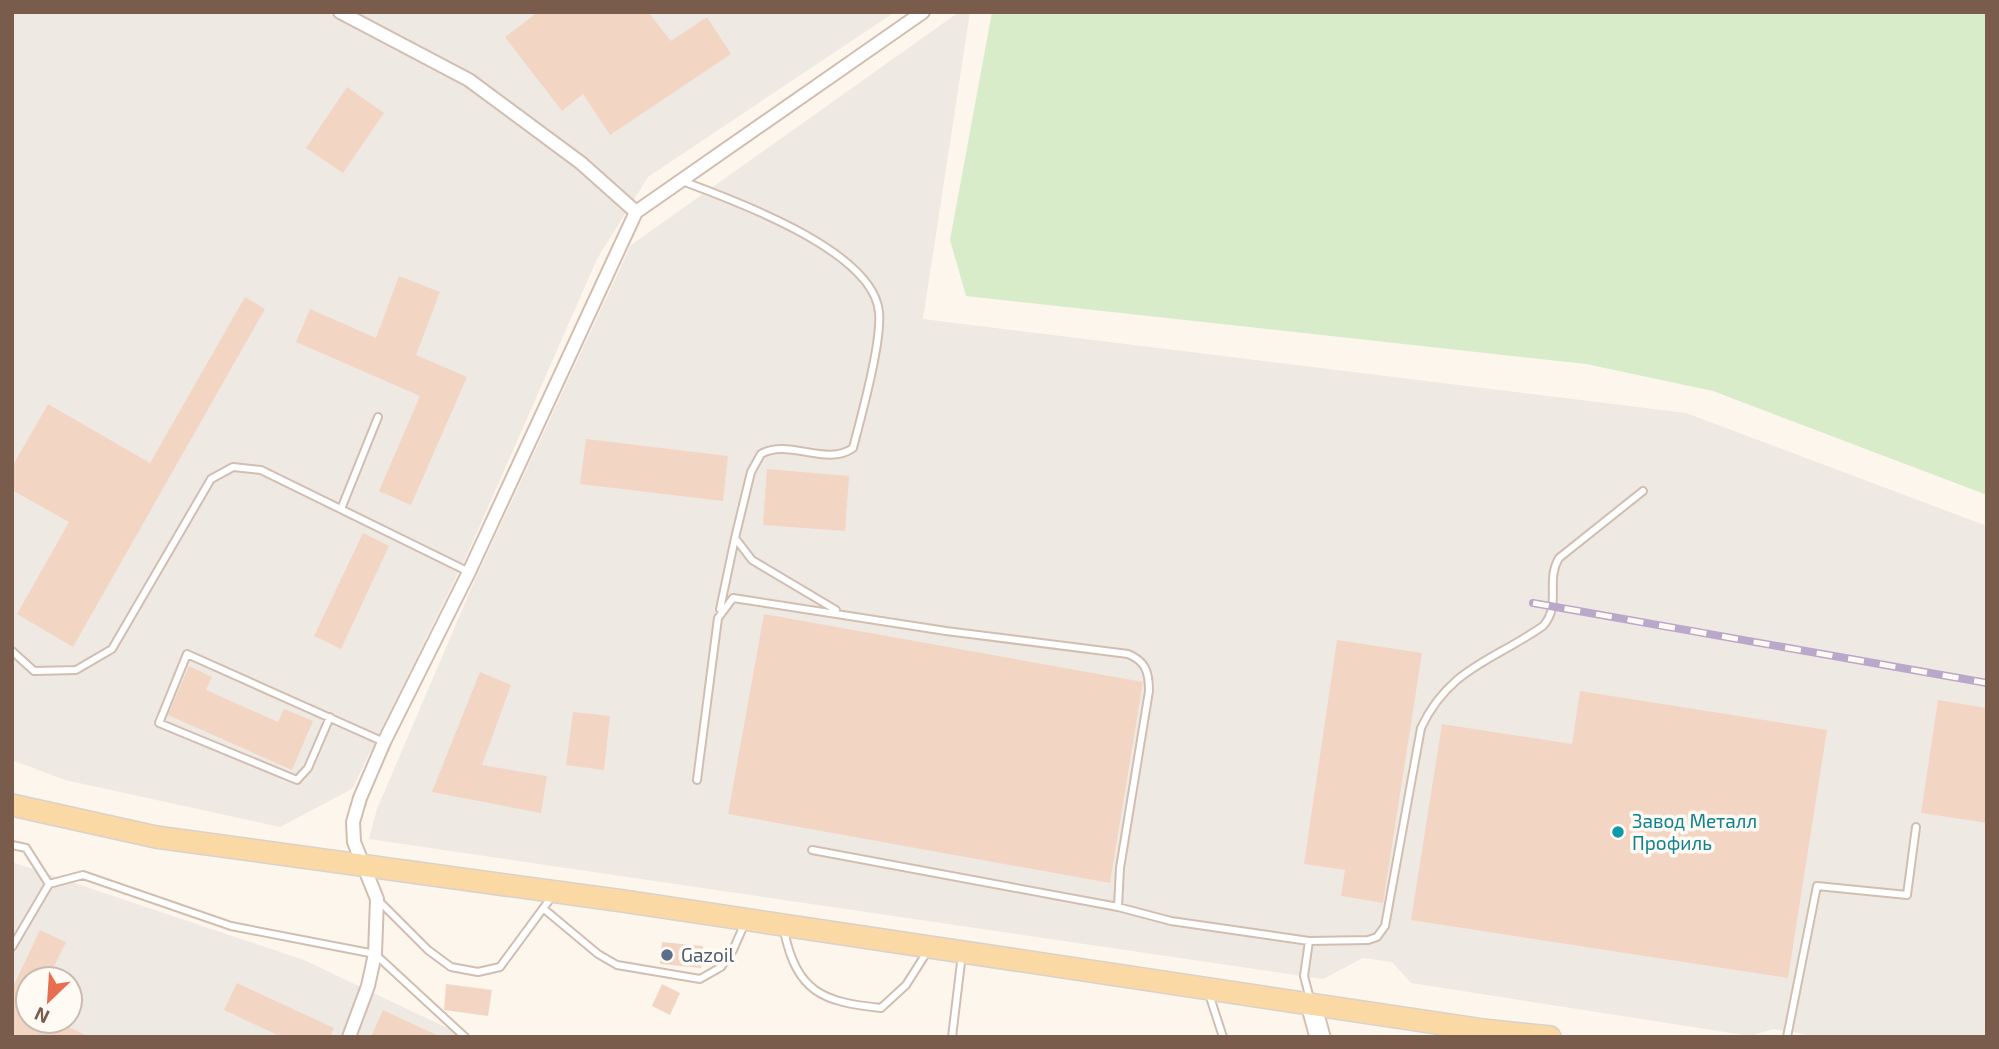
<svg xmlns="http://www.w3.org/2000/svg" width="1999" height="1049" font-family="'Exo 2',sans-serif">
<rect width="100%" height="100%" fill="#fdf6ec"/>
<path fill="#efe9e4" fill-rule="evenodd" d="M 12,12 L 895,12 L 648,177 L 597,259 L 467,555 L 352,789 L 280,827 L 65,780 L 12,760 Z
M 959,12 L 970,12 L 923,319 L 1686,413 L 1987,526 L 1987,1037 L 1821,1037 L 1773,1029 L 1750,1036 L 1411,983 L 1392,962 L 1363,958 L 1323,979 L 369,839 L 377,809 L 474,582 L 631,245 Z
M 12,862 L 304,960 L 466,1037 L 12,1037 ZM 28,979 L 70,979 L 70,1021 L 28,1021 Z"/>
<path fill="#d8ecc9" d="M 992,12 L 1987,12 L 1987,495 L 1713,391 L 1586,364 L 966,296 L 950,240 Z"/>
<path fill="#f3d5c3" d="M 538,12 L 648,12 L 671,41 L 707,17 L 731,54 L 610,135 L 583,94 L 562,111 L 505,37 Z
M 347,87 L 384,113 L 343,173 L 306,148 Z
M 399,276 L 440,292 L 416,355 L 467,377 L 411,505 L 379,491 L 420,396 L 296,342 L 310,309 L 376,338 Z
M 245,297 L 265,309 L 73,647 L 17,614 L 69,522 L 12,490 L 12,467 L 48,404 L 150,463 Z
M 586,439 L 728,456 L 723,501 L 580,484 Z
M 767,469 L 849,476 L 845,531 L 763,525 Z
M 363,533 L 389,546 L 341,649 L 314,636 Z
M 764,614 L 1143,682 L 1110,883 L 728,814 Z
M 1337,640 L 1422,653 L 1383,903 L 1341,896 L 1345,870 L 1304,864 Z
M 189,666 L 212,677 L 206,690 L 278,722 L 284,709 L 313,721 L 292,770 L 168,715 Z
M 480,672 L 511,685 L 482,765 L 547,776 L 541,813 L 432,792 Z
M 1580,691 L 1827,730 L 1788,978 L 1411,920 L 1442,724 L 1572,744 Z
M 1938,700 L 1987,708 L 1987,823 L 1921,813 Z
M 573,712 L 610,716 L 604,770 L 566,765 Z
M 40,930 L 66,942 L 48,979 L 28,979 L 28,1021 L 56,1021 L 90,1037 L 12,1037 L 12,989 Z
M 662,942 L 703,946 L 701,968 L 660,964 Z
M 237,983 L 334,1028 L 330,1037 L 282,1037 L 224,1010 Z
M 446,984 L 492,990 L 488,1016 L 444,1010 Z
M 662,984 L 680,993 L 670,1015 L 652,1006 Z
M 383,1010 L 441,1037 L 371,1037 Z"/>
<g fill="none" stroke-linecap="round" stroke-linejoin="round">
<defs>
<path id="lane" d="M 682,181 C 733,200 873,250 879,312 C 882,342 861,417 853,448 C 827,467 788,438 761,454 L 751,472 L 735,538 L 752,560 L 836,610
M 341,509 L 378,417
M 720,609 L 735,538
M 12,651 L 34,671 L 76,670 L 112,649 L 211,479 L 233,467 L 261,470 L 469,572
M 330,717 L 308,768 L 297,780 L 159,723 L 187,654 L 384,742
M 697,780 L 718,618 L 733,598 L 946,631 L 1128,654 C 1146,661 1149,673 1149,691 L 1120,868 L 1118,907 L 1171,921 L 1309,941
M 12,845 L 26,848 L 49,884
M 812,850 L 1118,907
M 378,900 L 428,950 L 451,967 L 478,972 L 500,967 L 553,895
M 544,909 L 598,954 L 617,965 L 700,979 L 721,967 L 733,950 L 744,925
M 784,931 C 797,992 822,1002 881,1008 L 906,985 L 927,952
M 12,947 L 49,884 L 83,875 L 231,926 L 375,954 L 465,1037
M 1209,994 L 1223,1037
M 1310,999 L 1304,976 L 1309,941 L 1368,940 L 1377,937 L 1385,926 L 1421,728 C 1449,668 1493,661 1543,626 C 1562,605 1545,581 1559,558 L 1643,491
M 952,1037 L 962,954
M 1787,1037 L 1817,886 L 1907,895 L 1916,827"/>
<path id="street" d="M 340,12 L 469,80 L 581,163 L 636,212
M 349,1037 L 368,986 L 375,954 L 377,899 L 354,842 L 353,822 L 360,798 L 384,742 L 469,572 L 636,212 L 923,12"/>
<path id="secondary" d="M 1311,1004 L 1320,1037"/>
<path id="primary" d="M 12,805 L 156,837 L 623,901 L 1483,1030 L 1550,1037"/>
</defs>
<use href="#lane" stroke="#d1beb0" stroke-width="10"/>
<use href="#street" stroke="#d1beb0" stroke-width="16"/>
<use href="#secondary" stroke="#d6c0b0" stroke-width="23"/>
<use href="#primary" stroke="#dad1cd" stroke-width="24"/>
<use href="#lane" stroke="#fff" stroke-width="6"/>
<use href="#street" stroke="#fff" stroke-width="12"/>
<use href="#secondary" stroke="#fff" stroke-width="19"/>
<use href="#primary" stroke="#fbd9a5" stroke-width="21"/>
<defs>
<path id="rail" d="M 1533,603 L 1987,683"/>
</defs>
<use href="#rail" stroke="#b9a8c9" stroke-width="8"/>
<use href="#rail" stroke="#fffaf3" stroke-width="5" stroke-dasharray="16" stroke-linecap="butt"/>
</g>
<circle fill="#0f9aa8" stroke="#fffaf3" stroke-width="2.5" cx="1618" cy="832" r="7"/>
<circle fill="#5c6f8a" stroke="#fffaf3" stroke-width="2.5" cx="667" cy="955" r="7"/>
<g text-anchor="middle" stroke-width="7" stroke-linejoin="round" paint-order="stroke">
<g font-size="19" fill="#0d838f" stroke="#fffaf3" text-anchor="start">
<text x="1632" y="828">Завод Металл<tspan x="1632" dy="22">Профиль</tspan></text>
</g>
<g font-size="19" fill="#4e5e75" stroke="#fffaf3" text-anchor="start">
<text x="681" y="962">Gazoil</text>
</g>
</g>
<rect width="1999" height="1049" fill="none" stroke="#7a5c4d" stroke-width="28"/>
<g transform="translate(49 1000) rotate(205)"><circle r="33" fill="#fffaf3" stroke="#cabbb1" stroke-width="2"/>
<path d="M0-5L12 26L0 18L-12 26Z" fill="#e76f51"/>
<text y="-10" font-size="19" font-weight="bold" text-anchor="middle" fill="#7a5c4d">N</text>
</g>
</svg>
